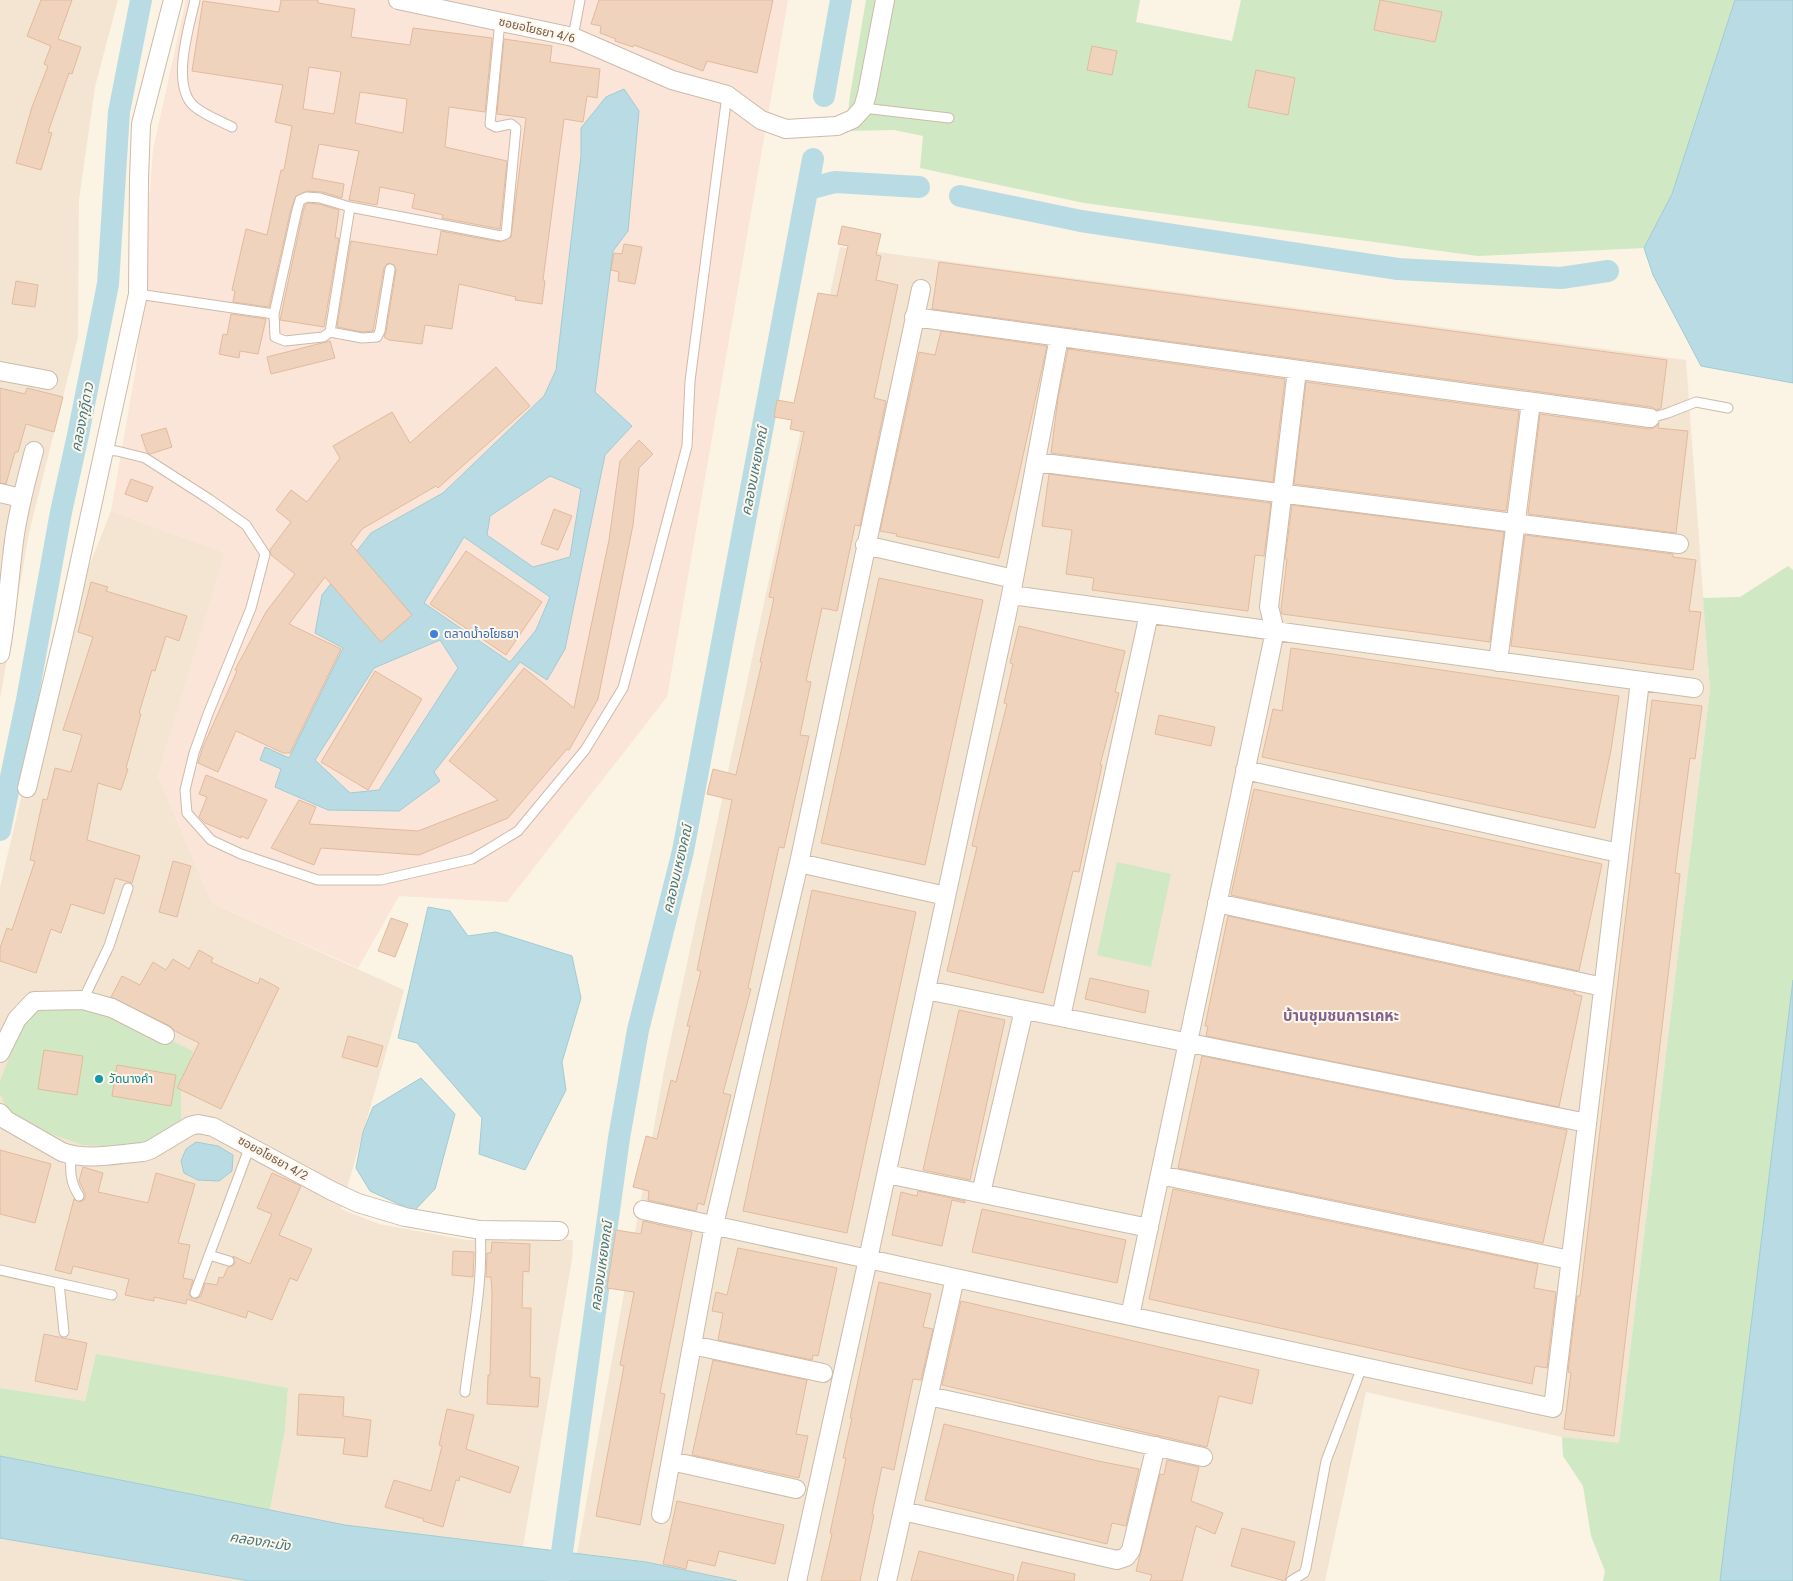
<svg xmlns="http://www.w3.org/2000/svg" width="1793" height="1581" font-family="Roboto,'Noto Sans Thai',sans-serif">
<rect width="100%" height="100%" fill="#fbf3e4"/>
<path fill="#f3e5d2" d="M 0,0 L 118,0 L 95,87 L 79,199 L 78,337 L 29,533 L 0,699 Z
M 840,247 L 1686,360 L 1710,690 L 1619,1444 L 1562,1437 L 1366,1392 L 1325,1581 L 737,1581 L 646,1562 L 577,1554 L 664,1071 Z
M 111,511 L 225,553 L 158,776 L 212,903 L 404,990 L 341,1209 L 379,1224 L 467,1240 L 573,1240 L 572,1259 L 523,1547 L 345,1525 L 270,1510 L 285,1429 L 288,1388 L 96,1355 L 85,1401 L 0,1388 L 0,887 L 22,794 L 32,796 L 88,569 Z
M 0,1538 L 246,1581 L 249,1581 L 0,1581 Z"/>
<path fill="#fbe4d8" d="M 186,0 L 788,0 L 667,697 L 507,902 L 399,896 L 358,968 L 212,903 L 158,776 L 225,553 L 111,511 L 136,368 L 153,150 Z"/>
<path fill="#d0e8c3" d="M 866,0 L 1140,0 L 1136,22 L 1232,41 L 1241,0 L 1735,0 L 1672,194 L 1644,248 L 1478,256 L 1084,203 L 920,168 L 923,136 L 894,130 L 846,131 L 850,95 Z
M 1788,566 L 1793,570 L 1793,980 L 1720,1581 L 1603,1581 L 1605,1571 L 1591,1536 L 1583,1486 L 1563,1456 L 1562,1437 L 1619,1443 L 1710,690 L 1703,598 L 1740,597 Z
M 1117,862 L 1171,874 L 1151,967 L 1097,955 Z
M 97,1005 L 193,1051 L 181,1089 L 181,1128 L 151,1148 L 83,1145 L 13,1121 L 0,1094 L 0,1081 L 23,1022 L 40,1008 Z
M 96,1354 L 288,1388 L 285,1429 L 270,1510 L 0,1456 L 0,1388 L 85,1401 Z"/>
<path fill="#b9dce4" stroke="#a0cbd5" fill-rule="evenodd" d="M 1735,0 L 1793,0 L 1793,383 L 1701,366 L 1653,275 L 1644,248 L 1672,194 Z
M 624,89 L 639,111 L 628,231 L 613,251 L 595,392 L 632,426 L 605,455 L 565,649 L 547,680 L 520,662 L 434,772 L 440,781 L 399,811 L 328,810 L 275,787 L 281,769 L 260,760 L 265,747 L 289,758 L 343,648 L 315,633 L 322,595 L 371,533 L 443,493 L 544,396 L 556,370 L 581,156 L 581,128 L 606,97 ZM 550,476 L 581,489 L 570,557 L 533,567 L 487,535 L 490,516 ZM 464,537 L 550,597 L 536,630 L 510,662 L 424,603 ZM 366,562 L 412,615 L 381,641 ZM 440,640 L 458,668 L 379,790 L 350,793 L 315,760 L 374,668 Z
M 428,907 L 450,911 L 468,936 L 496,932 L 572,956 L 581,998 L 562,1062 L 566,1090 L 525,1170 L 479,1154 L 482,1118 L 417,1043 L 398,1038 Z
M 1793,980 L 1793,1581 L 1720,1581 Z
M 421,1078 L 455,1114 L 435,1189 L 414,1211 L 370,1191 L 356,1168 L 363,1132 L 373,1107 Z
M 196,1142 L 218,1146 L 233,1155 L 232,1171 L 219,1181 L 198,1180 L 184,1173 L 181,1161 L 186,1149 Z
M 0,1456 L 345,1525 L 646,1562 L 737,1581 L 249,1581 L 0,1538 Z"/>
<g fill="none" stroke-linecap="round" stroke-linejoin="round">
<path stroke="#b9dce4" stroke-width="22" d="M 824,96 L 841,0
M 808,189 L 835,182 L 919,187
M 960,196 L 1081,221 L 1398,269 L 1561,278 L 1608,271
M 0,830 L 27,700 L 61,512 L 78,435 L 108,284 L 119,112 L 141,0
M 558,1581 L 619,1138 L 638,1030 L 683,851 L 813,159"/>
</g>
<path fill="#f0d3bc" stroke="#e2ba9d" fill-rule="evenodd" d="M 41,0 L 72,0 L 58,39 L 81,47 L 72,74 L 69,73 L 48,132 L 52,133 L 41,170 L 16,163 L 32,107 L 48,66 L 44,64 L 51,46 L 27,36 Z
M 281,0 L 318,0 L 318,3 L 355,9 L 351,37 L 410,45 L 413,28 L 492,38 L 485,112 L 449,107 L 445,147 L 507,161 L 500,229 L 442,218 L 443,215 L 412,208 L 415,194 L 380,187 L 377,205 L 349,200 L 359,151 L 319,144 L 312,178 L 344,184 L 342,198 L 322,192 L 307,191 L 296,196 L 291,209 L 269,307 L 233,302 L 235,291 L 232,290 L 246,229 L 267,235 L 281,170 L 284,170 L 292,126 L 275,122 L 283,85 L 192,71 L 203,1 L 279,12 ZM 309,67 L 341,72 L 334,114 L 303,109 ZM 360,92 L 407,99 L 403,133 L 355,123 Z
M 599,0 L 773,0 L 757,73 L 707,61 L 703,71 L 634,45 L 633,47 L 615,41 L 616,39 L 600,33 L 601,26 L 591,24 Z
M 1380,0 L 1442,12 L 1435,42 L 1374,30 Z
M 504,39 L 552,46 L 550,62 L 600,69 L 597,98 L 587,96 L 583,122 L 564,119 L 543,280 L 545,281 L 542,304 L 515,300 L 516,297 L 459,284 L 452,329 L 425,325 L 422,344 L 389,340 L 384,337 L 386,332 L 396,270 L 394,265 L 388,263 L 384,268 L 373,331 L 362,332 L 337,327 L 351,241 L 437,255 L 441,231 L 500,242 L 511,237 L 526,118 L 497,114 Z
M 1092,46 L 1117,51 L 1112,75 L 1087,70 Z
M 1256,70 L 1295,78 L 1288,115 L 1248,107 Z
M 308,203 L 319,204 L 339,210 L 335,238 L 339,238 L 324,327 L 280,320 L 303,212 L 305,205 Z
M 842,226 L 881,234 L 876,255 L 881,256 L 876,280 L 898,285 L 874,398 L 886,401 L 860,526 L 855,525 L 837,611 L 822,608 L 806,681 L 811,682 L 800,735 L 809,736 L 784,848 L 779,847 L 748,988 L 751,989 L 723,1093 L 731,1095 L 704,1205 L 698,1203 L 696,1211 L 648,1200 L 649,1191 L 633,1187 L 646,1136 L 657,1139 L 671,1080 L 676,1082 L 690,1026 L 687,1026 L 701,971 L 697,970 L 732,800 L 707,794 L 713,769 L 736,775 L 762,662 L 760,662 L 774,598 L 769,597 L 804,432 L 790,429 L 792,420 L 774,417 L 777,400 L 794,403 L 818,293 L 837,296 L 848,246 L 838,244 Z
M 624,244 L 642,247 L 635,284 L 618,281 L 619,272 L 611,270 L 614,253 L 622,254 Z
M 939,262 L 1667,360 L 1661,408 L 1657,410 L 1651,407 L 932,309 Z
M 16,281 L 38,285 L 35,307 L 12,304 Z
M 231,314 L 266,319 L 258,354 L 240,351 L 239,358 L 219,354 L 223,334 L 227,335 Z
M 941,331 L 1047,346 L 1016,488 L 999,558 L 896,536 L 897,534 L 880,531 L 919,352 L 935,355 Z
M 330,341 L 335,358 L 271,374 L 267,357 Z
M 1068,349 L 1285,379 L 1273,482 L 1051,453 L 1058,398 Z
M 496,367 L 530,406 L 438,488 L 436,486 L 362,529 L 351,544 L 412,615 L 381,642 L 325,577 L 289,624 L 341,649 L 290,753 L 283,753 L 236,731 L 218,772 L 198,763 L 203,747 L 237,671 L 235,670 L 266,612 L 295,574 L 271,555 L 270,550 L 291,522 L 276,510 L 291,490 L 307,502 L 340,458 L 333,446 L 392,412 L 410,443 Z
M 1306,382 L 1519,411 L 1506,511 L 1294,484 Z
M 0,388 L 25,394 L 27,388 L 63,397 L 54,432 L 26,424 L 18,452 L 15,452 L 6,484 L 0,483 Z
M 1540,414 L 1649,429 L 1654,428 L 1659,423 L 1658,428 L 1688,431 L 1676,533 L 1528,514 Z
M 166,428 L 172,447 L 150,454 L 147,452 L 141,435 Z
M 639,440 L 653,454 L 639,468 L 633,525 L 598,699 L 569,750 L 567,749 L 508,818 L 419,855 L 321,848 L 314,865 L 271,848 L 299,800 L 316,807 L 309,824 L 418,831 L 498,800 L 449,761 L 524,668 L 574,708 L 609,540 L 620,461 Z
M 1049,474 L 1271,503 L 1264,556 L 1255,555 L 1248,611 L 1092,590 L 1094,578 L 1066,574 L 1072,530 L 1042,526 Z
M 131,479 L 153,487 L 147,502 L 125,494 Z
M 1292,505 L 1504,532 L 1490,642 L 1282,614 L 1281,609 L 1287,559 L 1285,559 Z
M 554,509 L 572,516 L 558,550 L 541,544 Z
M 1525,535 L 1673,554 L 1673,557 L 1696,560 L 1689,611 L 1701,612 L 1693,670 L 1511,646 Z
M 466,551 L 542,602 L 506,655 L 430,604 Z
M 879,578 L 983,600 L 925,865 L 821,843 Z
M 91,582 L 108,587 L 106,591 L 187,616 L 179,641 L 166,636 L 155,671 L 152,670 L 139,713 L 141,714 L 126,768 L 128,769 L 121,790 L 98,783 L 87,840 L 140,856 L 132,883 L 115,878 L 104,914 L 71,904 L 61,933 L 51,929 L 36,973 L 0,961 L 0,948 L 7,928 L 12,930 L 35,861 L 30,860 L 43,799 L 47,800 L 55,768 L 71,772 L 82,735 L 63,730 L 93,637 L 78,632 Z
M 1019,626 L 1125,651 L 1115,692 L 1119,693 L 1100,765 L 1102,765 L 1079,872 L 1073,871 L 1043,993 L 947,971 L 977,847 L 972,846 L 980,811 L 1007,704 L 1004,703 L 1013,664 L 1010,663 Z
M 1291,648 L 1619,696 L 1611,750 L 1595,828 L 1262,757 L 1273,709 L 1282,711 Z
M 375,671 L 422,699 L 368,790 L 321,762 Z
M 1652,700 L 1702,706 L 1695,759 L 1690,758 L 1675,873 L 1680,874 L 1614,1436 L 1564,1429 L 1571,1373 L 1568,1372 L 1577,1296 L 1580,1296 Z
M 1159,715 L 1215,727 L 1211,746 L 1155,734 Z
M 206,775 L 267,800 L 248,839 L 241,836 L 241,838 L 205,823 L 199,817 L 207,797 L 199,794 Z
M 1254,789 L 1602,864 L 1579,971 L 1231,895 Z
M 173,861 L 191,866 L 177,917 L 159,912 Z
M 812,890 L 916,912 L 847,1233 L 743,1211 Z
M 1228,916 L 1575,992 L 1574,994 L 1582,996 L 1559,1107 L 1206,1036 L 1208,1026 L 1205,1026 Z
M 391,918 L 408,924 L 395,957 L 378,951 Z
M 199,950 L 213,958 L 211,962 L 258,984 L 260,978 L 279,988 L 221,1109 L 177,1088 L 199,1043 L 175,1031 L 170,1026 L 111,997 L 122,976 L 140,985 L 153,962 L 166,970 L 173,959 L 189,969 Z
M 1090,978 L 1149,991 L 1145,1013 L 1085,999 Z
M 959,1010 L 1005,1020 L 970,1180 L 923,1170 Z
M 348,1036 L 383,1046 L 377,1067 L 342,1057 Z
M 44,1050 L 83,1056 L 77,1095 L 38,1089 Z
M 1202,1056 L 1567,1130 L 1543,1243 L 1178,1168 Z
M 117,1065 L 176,1075 L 171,1106 L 112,1096 Z
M 0,1150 L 51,1164 L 35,1223 L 0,1214 Z
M 83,1167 L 103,1173 L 98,1192 L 148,1203 L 156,1173 L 195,1184 L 178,1243 L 190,1245 L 183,1278 L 193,1280 L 189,1294 L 191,1297 L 196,1299 L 201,1296 L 205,1283 L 217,1285 L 219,1277 L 223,1278 L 228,1267 L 233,1266 L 235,1263 L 233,1256 L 250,1264 L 272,1214 L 257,1208 L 272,1173 L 301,1186 L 279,1235 L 312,1249 L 297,1281 L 290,1278 L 272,1320 L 248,1311 L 246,1318 L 187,1299 L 186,1304 L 154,1297 L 154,1301 L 125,1295 L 129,1279 L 73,1266 L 71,1274 L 55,1270 L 74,1199 L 80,1202 L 85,1199 L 85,1193 L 79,1181 Z
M 1173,1189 L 1538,1264 L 1534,1288 L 1556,1292 L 1547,1368 L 1535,1366 L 1532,1384 L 1149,1299 Z
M 918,1191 L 965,1201 L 965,1203 L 952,1200 L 942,1246 L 892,1235 L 901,1192 L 917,1196 Z
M 982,1209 L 1126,1240 L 1117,1283 L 972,1252 Z
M 643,1221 L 692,1232 L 660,1393 L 665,1394 L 640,1525 L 596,1516 L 624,1366 L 620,1365 L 634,1293 L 634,1292 L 607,1288 L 616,1230 L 641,1234 Z
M 492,1242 L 530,1244 L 529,1272 L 523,1271 L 522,1308 L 531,1308 L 530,1377 L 540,1378 L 538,1407 L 487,1404 L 488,1375 L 490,1375 L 492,1294 L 491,1277 L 486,1277 L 487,1253 L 491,1253 Z
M 738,1248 L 837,1268 L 818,1356 L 813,1355 L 812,1360 L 718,1340 L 723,1313 L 712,1311 L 716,1292 L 727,1295 Z
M 453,1251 L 474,1252 L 473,1277 L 452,1275 Z
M 879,1282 L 931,1294 L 923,1327 L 933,1329 L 921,1380 L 913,1379 L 894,1470 L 882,1467 L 872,1514 L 874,1515 L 860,1581 L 821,1581 L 832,1534 L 830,1533 L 846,1458 L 843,1458 L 852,1418 L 850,1418 Z
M 961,1301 L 1259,1370 L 1252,1404 L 1219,1396 L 1207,1447 L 942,1385 Z
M 44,1334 L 87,1343 L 77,1390 L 35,1381 Z
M 713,1360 L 807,1380 L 796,1434 L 808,1436 L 799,1478 L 692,1455 Z
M 299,1394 L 344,1397 L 343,1416 L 371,1420 L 367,1457 L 343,1454 L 345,1438 L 297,1435 Z
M 447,1409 L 474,1415 L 466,1449 L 519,1467 L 510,1493 L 460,1476 L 459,1481 L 456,1480 L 443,1527 L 423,1521 L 424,1519 L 385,1507 L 394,1480 L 431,1491 L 442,1446 L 439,1445 Z
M 944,1424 L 1098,1461 L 1139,1469 L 1126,1526 L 1112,1523 L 1107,1544 L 925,1500 Z
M 1167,1460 L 1199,1467 L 1191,1501 L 1223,1513 L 1215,1534 L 1196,1526 L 1182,1581 L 1150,1581 L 1152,1575 L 1136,1571 L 1160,1474 L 1164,1475 Z
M 677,1501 L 784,1525 L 775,1564 L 719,1551 L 715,1566 L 688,1560 L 686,1569 L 663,1564 Z
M 1242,1528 L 1295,1542 L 1285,1581 L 1231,1566 Z
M 919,1551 L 1014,1575 L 1013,1581 L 911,1581 Z
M 1022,1562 L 1075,1574 L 1074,1581 L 1017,1581 Z"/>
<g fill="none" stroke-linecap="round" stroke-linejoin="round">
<defs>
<path id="lane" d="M 195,0 C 189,27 170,87 195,107 C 205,115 220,121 232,127
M 573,37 L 580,0
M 863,108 L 949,118
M 138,294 L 274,314 L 297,210 L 300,200 L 307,197 L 320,198 L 350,207 L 501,236 L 506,234 L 516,128 L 511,124 L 496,127 L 490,124 L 500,21
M 274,314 L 275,337 L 285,341 L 323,337 L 330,332 L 350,207
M 330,332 L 362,338 L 377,337 L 380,331 L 390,269
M 1650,418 L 1668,413 L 1696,402 L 1728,408
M 103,450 L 117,451 L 145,458 L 209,499 L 246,525 L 265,554 L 251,608 L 208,714 L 194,753 L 185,790 L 187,813 L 211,840 L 241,854 L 318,880 L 381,880 L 472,859 L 518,831 L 585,750 L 623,688 L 687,446 L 690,381 L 727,95
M 83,1000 L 109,946 L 128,888
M 71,1155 C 70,1171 70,1182 79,1196
M 209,1255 L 229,1261
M 0,1270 L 112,1295
M 59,1283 L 64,1332
M 195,1293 L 250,1146
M 465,1392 C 471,1340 484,1282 480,1230
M 1291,1581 L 1304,1573 L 1306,1568 L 1326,1461 L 1362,1367"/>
<path id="street" d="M 398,0 L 573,37 L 672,80 L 727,95 L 761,120 L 786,129 L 837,126 L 853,119 L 863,108 L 867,94 L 885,0
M 914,317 L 1650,418
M 0,371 L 48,380
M 1036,462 L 1679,544
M 0,493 L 21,498
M 865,545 L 1014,579
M 1011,595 L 1694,688
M 0,654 C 7,617 9,579 14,541 C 18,510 26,481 34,451
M 1498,662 L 1531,402
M 1245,770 L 1619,853
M 27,788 L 68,616 L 138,294 L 139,179 L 141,124 L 173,0
M 799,863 L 946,896
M 1217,903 L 1603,987
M 926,990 L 1587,1123
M 1061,1017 L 1149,614
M 0,1053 L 17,1019 L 34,1001 L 83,1000 L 112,1008 L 165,1035
M 0,1113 L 6,1120 L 62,1152 C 87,1161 117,1154 143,1152 L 150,1150 L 190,1126 L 198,1124 L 213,1127 L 332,1191 L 358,1203 L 405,1217 L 480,1230 L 559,1231
M 887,1174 L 1149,1228
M 1160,1175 L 1570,1260
M 981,1193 L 1024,1010
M 643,1210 L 1553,1408 L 1640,681
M 1130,1316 L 1275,631 L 1269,607 L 1297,370
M 692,1345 L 823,1373
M 929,1396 L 1203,1457
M 671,1461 L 796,1489
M 903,1511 L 1117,1560 L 1126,1557 L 1131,1550 L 1156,1446
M 661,1514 L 714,1225 L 799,863 L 921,289
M 797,1581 L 868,1259 L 1011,595 L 1059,337
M 887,1581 L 955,1278"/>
</defs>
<use href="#lane" stroke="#ccbbab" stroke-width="11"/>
<use href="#street" stroke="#ccbbab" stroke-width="20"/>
<use href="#lane" stroke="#fff" stroke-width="9"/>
<use href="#street" stroke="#fff" stroke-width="18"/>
</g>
<circle fill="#3f7fe0" stroke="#fef7ea" stroke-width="2" cx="434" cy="634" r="5"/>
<circle fill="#0f9aa8" stroke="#fef7ea" stroke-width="2" cx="99" cy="1079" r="5"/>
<g text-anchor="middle" stroke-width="4" stroke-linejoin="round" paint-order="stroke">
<g font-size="12" fill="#735a4a" stroke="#fef7ea">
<text transform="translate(537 30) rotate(13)" y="4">ซอยอโยธยา 4/6</text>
<text transform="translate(273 1158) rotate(29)" y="4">ซอยอโยธยา 4/2</text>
</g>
<g font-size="12" fill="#366cbe" stroke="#fef7ea" text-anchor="start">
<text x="444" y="638">ตลาดน้ำอโยธยา</text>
</g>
<g font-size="12" fill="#0d838f" stroke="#fef7ea" text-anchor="start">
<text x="109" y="1083">วัดนางคำ</text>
</g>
<g font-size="14" font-style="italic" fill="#457885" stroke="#fef7ea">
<text transform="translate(82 417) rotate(-79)" y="5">คลองกุฎีดาว</text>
<text transform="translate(754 471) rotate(-79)" y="5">คลองมเหยงคณ์</text>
<text transform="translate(677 869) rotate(-77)" y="5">คลองมเหยงคณ์</text>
<text transform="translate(601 1266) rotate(-82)" y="5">คลองมเหยงคณ์</text>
<text transform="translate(260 1541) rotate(9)" y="5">คลองกะมัง</text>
</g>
<g font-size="15" font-weight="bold" fill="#82628f" stroke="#fef7ea">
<text x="1341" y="1021">บ้านชุมชนการเคหะ</text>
</g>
</g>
</svg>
